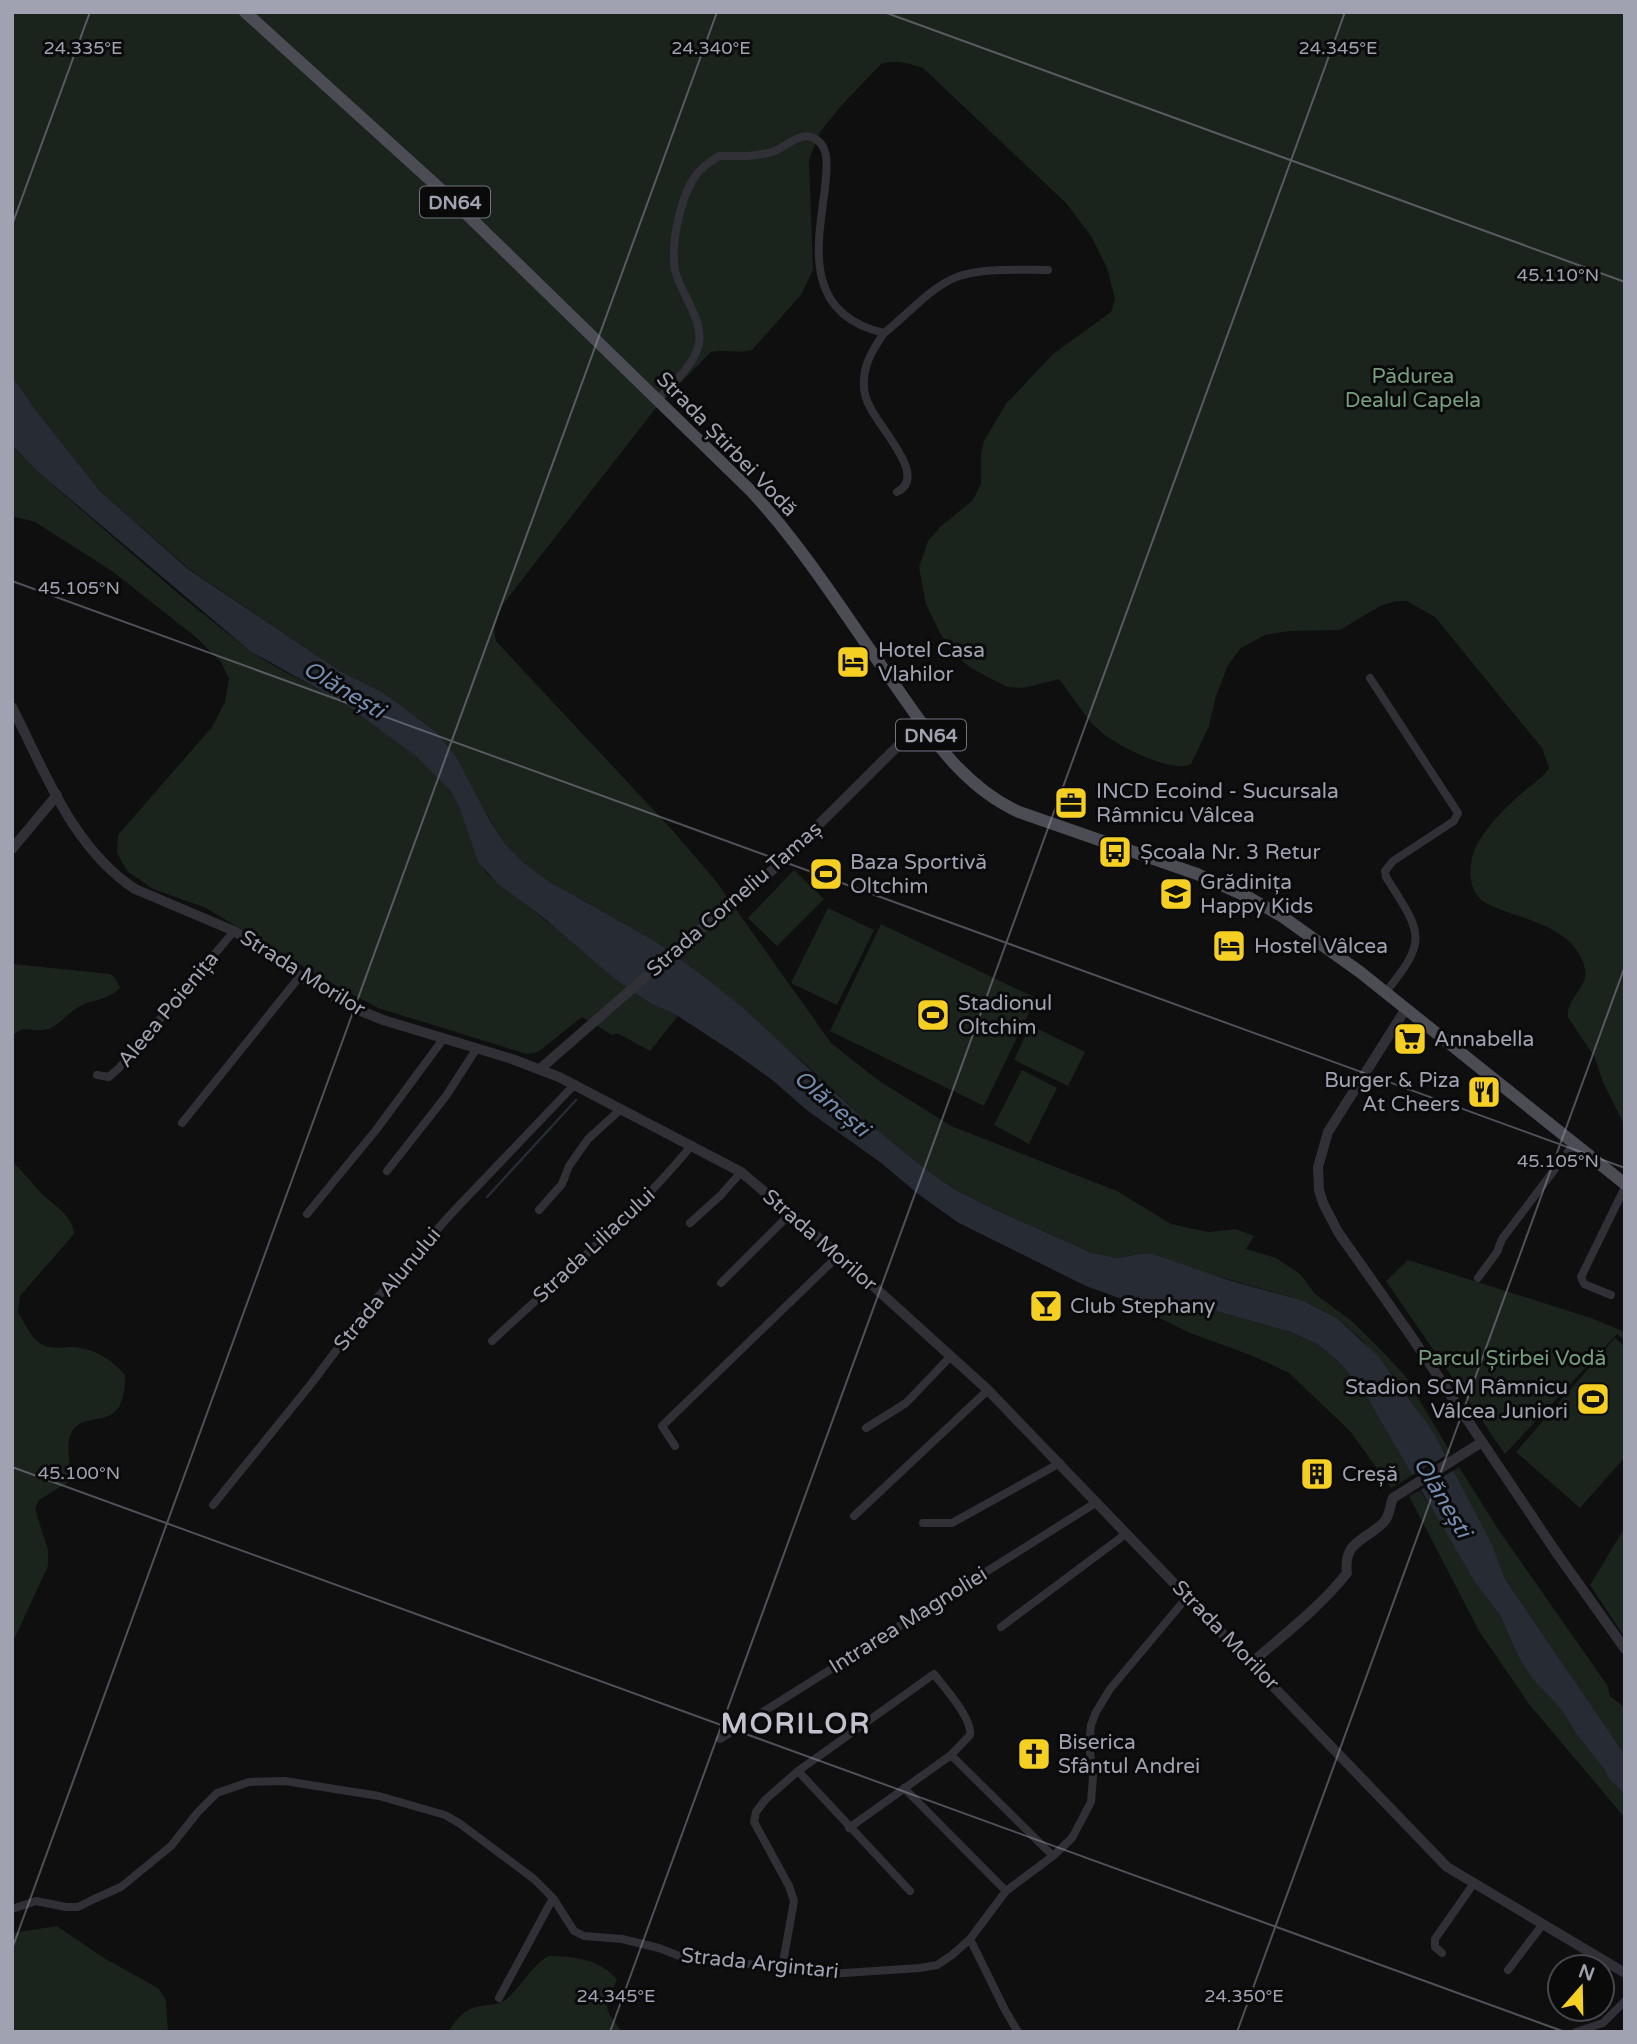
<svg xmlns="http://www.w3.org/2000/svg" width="1637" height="2044" font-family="'Varela Round',sans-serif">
<rect width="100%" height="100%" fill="#0f0f10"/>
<path fill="#1b231d" d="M 12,12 L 1625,12 L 1625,1126 L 1603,1082 L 1595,1058 L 1568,1017 C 1566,998 1589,987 1585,969 C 1575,924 1518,920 1486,903 C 1465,892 1468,858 1479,841 C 1490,823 1506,807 1522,793 C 1531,785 1543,778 1549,768 L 1542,748 L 1435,617 L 1407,601 L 1396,601 L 1380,606 L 1340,630 L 1289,631 L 1265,635 L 1241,648 L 1228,665 L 1216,696 L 1209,726 L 1191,764 C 1171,774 1116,745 1100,731 C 1084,717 1072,695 1059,679 L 1023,688 L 1007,687 L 971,668 L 952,653 L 939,631 L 926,604 L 919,567 L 928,541 L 940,527 L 973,500 L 981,484 L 981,454 L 984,441 L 1006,404 L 1053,354 L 1111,312 L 1115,299 L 1107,268 L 1091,236 L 1067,204 L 923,68 C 909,63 895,59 881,64 L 841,106 L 820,132 L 809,160 L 813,270 L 801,295 L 752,350 C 738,354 725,349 711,352 L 655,409 L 500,608 L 494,629 L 496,641 L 674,832 L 715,880 L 831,1043 L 878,1080 L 951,1126 L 1117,1191 L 1171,1224 L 1208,1232 L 1236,1229 L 1254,1236 L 1246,1249 L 1276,1258 L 1300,1274 L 1315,1294 L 1353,1322 L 1384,1353 L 1405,1376 L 1451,1453 L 1446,1456 L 1398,1381 L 1360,1338 L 1338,1319 L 1304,1301 L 1140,1254 L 1117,1258 L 1092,1253 L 989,1207 L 954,1189 L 924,1168 L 866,1121 L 812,1070 L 702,975 L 655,941 L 550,882 L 524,863 L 505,844 L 436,732 L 384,693 L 340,671 L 189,569 L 100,491 L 38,413 L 12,376 Z
M 12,445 L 37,471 C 107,531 175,594 248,649 C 278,671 314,685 345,704 C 382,727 419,755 448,788 C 469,812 469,848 487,874 L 650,1003 L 678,1016 L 650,1051 L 617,1033 L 612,1035 L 582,1017 L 538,1052 L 527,1054 L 378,1008 L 322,978 L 206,908 L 153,889 L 127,871 L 117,853 L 118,835 L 212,727 L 225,702 L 229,679 L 221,662 L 197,638 L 112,571 L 35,522 L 12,516 Z
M 794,870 L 824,899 L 777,946 L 748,918 Z
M 828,908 L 874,930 L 837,1005 L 791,983 Z
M 881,924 L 1036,998 L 984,1106 L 830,1031 Z
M 12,964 L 110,974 L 115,978 L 120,987 C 112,999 92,1000 80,1006 C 69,1012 58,1026 48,1029 C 34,1034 23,1022 12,1037 Z
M 1030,1025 L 1085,1052 L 1068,1086 L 1014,1060 Z
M 1022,1070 L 1057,1088 L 1029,1144 L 994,1125 Z
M 12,1161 C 23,1172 33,1184 43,1195 C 56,1207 72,1215 74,1234 L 20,1296 L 18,1312 C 24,1322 31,1338 41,1344 C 51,1350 61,1347 73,1347 C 94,1348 112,1360 125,1375 C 126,1437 87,1407 72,1432 C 64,1444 72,1466 70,1481 L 39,1500 L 35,1509 L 48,1550 L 48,1566 L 12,1644 Z
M 1408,1260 L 1591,1318 L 1625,1332 L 1625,1341 L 1617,1334 L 1505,1454 L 1386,1281 Z
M 1119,1298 L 1152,1299 L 1205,1308 L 1291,1332 L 1317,1344 L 1336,1359 L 1361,1387 L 1413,1475 L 1391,1488 L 1350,1431 L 1289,1373 L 1253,1356 L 1190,1333 Z
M 1615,1338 L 1625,1347 L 1625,1457 L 1580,1508 L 1516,1452 Z
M 1459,1467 L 1498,1529 L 1607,1685 L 1610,1696 L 1625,1708 L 1625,1755 L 1505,1579 L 1493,1546 L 1453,1471 Z
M 1420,1490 L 1458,1550 L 1476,1584 L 1500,1615 L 1519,1658 L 1561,1709 L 1577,1735 L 1604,1769 L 1609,1779 L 1625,1795 L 1625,1818 L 1529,1704 L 1479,1631 L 1409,1496 Z
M 1625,1527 L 1625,1638 L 1590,1585 Z
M 57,1926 L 104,1958 L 158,1988 L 166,2000 L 168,2032 L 12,2032 L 12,1933 Z
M 548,1956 C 572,1956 602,1959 617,1980 C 603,2010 603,2006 622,2032 L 448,2032 C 453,2025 459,2015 467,2011 C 481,2002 496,2009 509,1997 C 523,1983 531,1967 548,1956 Z"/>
<path fill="#262b34" d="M 12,376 L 38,413 L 100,491 L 188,569 L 340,671 L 384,693 L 436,732 L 456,757 L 489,819 L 505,844 L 524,863 L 550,882 L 655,941 L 702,975 L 743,1008 L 866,1121 L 924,1168 L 954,1189 L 989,1207 L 1092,1253 L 1117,1258 L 1140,1254 L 1153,1254 L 1228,1280 L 1304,1301 L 1338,1319 L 1378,1356 L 1433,1432 L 1493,1546 L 1505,1579 L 1625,1755 L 1625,1795 L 1609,1779 L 1604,1769 L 1577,1735 L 1561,1709 L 1532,1678 L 1519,1658 L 1500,1615 L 1476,1584 L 1361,1387 L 1336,1359 L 1317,1344 L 1291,1332 L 1205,1308 L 1152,1299 L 1119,1298 L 1086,1286 L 959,1223 L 918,1194 L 880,1162 L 808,1111 L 771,1079 L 733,1052 L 678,1016 L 650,1003 L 615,979 L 545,919 L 497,883 L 478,862 L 459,806 L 450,790 L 416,756 L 345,704 L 250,651 L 37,471 L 12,445 Z"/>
<path fill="#0f0f10" d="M 1449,1454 L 1456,1469 L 1417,1492 L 1409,1477 Z"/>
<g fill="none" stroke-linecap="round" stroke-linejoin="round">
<path stroke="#262b34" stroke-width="2.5" d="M 487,1197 L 576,1100"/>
<path stroke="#303036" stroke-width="8" d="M 884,333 C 871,352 860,370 865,394 C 870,422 932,475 897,492
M 657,400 C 672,384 695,365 699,343 C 703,322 684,297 677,277 C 668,252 680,200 694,178 C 700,168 710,162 719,156 C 737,156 755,157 772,152 C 785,148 798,133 811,137 C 863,152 758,304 884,333 C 906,316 927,291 952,279 C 976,267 1021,270 1048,270
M 1370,678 L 1458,813 L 1454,821 L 1393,861 L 1385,871 L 1386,877 C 1422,934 1429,939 1385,993
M 97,1075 L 109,1077 L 119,1068 L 234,931
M 182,1123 L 300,976
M 387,1171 L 446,1096 L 477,1048
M 539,1210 L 562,1184 L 569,1166 L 588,1139 L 621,1109
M 307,1214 L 376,1130 L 444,1038
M 690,1223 L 721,1195 L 741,1172
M 1478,1278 L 1497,1252 L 1502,1239 L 1574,1144
M 721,1283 L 790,1214
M 1611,1295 L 1584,1284 L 1581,1277 L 1625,1187
M 492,1341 C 559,1278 633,1217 692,1145
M 866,1428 L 906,1403 L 951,1356
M 675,1446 L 662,1426 L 839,1255
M 213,1505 L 311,1384 L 368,1308 L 450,1215 L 575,1084
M 854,1516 L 988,1390
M 923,1523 L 952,1523 L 1060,1463
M 1001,1627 L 1127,1533
M 720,1739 L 1097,1502
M 951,1755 L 1053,1856
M 798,1771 L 910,1891
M 904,1788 L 1006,1891
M 12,1909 L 36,1901 L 66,1907 L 78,1907 L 94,1899 L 121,1887 L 171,1846 L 198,1812 L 217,1793 L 249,1782 L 285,1781 L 379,1796 L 445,1815 L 459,1823 L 534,1879 L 553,1898 L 574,1931 L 584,1936 L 622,1939 L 659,1948 L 687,1959 L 760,1965 L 829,1974 L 920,1968 L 937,1965 L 952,1955 L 970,1939 L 1006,1891 L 1053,1856 L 1072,1838 L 1091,1802 L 1093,1777 L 1089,1744 L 1091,1725 L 1096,1712 L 1110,1689 L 1188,1596
M 970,1939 L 1005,2010 L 1018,2032
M 1442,1953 L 1435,1947 L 1435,1939 L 1474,1883
M 782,1968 L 794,1901 L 789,1886 L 754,1822 L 756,1812 L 765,1800 L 798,1771 L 934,1674 C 944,1687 973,1719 970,1735 L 951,1755 L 849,1828
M 1508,1970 L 1543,1924
M 499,1998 L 553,1898
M 1576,2032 L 1603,2023 L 1625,2001"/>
<path stroke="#303036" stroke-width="10" d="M 12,707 C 44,770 73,849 135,889 L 234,931 L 300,976 L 351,1007 L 383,1020 L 512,1059 L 559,1077 L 741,1172 L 839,1255 L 988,1390 L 1447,1867 L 1625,1973
M 12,849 L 57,795
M 1405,1010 L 1328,1132 L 1318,1167 L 1319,1190 L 1323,1203 L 1338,1232 L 1409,1333 L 1556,1552 L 1625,1649
M 540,1069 L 704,926 L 775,868 L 922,722
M 1251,1663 C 1285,1634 1320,1607 1347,1573 C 1343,1541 1365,1541 1383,1523 C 1391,1515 1389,1506 1393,1498 L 1482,1442"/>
<path stroke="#4c4c55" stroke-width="12" d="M 245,12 L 448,196 L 751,491 C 802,546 842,610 885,671 C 923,724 957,784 1019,812 L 1197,874 L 1248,897 L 1283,917 L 1360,972 L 1625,1184"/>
</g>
<path fill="none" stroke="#a0a2b2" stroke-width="2" stroke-opacity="0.45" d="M 884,12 L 1625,282M 12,225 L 90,12M 12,581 L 1625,1168M 12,1467 L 1565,2032M 12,1949 L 717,12M 610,2032 L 1345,12M 1237,2032 L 1625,966"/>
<defs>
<symbol id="hotel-square" viewBox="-11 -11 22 22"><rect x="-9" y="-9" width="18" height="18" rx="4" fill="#f5cf22" stroke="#0a0a0b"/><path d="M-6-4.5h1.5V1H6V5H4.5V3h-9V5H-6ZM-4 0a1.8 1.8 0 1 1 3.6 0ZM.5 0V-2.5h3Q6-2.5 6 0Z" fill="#111"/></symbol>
<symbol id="office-square" viewBox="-11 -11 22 22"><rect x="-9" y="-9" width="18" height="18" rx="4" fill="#f5cf22" stroke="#0a0a0b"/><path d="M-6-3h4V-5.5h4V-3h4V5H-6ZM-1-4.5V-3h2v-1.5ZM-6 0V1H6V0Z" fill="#111"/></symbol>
<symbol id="bus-square" viewBox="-11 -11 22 22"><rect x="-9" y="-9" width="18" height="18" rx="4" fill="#f5cf22" stroke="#0a0a0b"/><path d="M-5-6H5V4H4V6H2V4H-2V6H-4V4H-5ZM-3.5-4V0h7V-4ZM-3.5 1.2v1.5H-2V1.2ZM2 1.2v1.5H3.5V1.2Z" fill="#111"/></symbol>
<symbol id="stadium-square" viewBox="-11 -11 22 22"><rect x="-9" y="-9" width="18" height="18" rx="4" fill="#f5cf22" stroke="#0a0a0b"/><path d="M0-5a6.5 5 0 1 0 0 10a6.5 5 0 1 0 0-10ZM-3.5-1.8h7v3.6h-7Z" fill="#111"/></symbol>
<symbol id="school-square" viewBox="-11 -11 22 22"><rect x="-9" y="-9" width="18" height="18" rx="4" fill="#f5cf22" stroke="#0a0a0b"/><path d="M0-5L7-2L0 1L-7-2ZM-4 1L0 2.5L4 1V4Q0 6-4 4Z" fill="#111"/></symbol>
<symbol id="supermarket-square" viewBox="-11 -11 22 22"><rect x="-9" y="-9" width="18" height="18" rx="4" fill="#f5cf22" stroke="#0a0a0b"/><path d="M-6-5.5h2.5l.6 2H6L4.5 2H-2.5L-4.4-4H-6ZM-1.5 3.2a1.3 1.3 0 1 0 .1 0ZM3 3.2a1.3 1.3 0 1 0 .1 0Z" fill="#111"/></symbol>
<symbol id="restaurant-square" viewBox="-11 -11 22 22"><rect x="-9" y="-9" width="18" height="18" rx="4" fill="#f5cf22" stroke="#0a0a0b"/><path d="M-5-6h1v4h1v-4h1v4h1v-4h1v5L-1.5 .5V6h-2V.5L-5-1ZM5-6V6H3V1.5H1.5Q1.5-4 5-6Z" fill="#111"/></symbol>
<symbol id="bar-square" viewBox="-11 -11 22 22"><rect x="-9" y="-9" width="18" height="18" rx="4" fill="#f5cf22" stroke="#0a0a0b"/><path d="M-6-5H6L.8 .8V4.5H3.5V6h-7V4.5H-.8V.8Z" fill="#111"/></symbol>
<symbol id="building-square" viewBox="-11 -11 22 22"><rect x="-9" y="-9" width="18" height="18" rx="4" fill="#f5cf22" stroke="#0a0a0b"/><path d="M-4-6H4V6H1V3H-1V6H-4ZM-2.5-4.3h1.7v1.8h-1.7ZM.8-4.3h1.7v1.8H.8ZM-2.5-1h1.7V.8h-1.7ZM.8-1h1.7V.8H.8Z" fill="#111"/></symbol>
<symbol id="church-square" viewBox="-11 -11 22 22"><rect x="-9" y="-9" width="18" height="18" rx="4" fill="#f5cf22" stroke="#0a0a0b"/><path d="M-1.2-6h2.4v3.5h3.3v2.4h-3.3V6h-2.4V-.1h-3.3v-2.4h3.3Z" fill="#111"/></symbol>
</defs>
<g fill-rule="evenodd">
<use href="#hotel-square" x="834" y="643" width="38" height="38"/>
<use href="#office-square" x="1052" y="784" width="38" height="38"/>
<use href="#bus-square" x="1096" y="833" width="38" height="38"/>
<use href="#stadium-square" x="807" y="855" width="38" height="38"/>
<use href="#school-square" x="1157" y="875" width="38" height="38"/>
<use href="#hotel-square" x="1210" y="927" width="38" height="38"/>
<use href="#stadium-square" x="914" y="996" width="38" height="38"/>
<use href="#supermarket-square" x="1391" y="1020" width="38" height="38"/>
<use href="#restaurant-square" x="1465" y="1073" width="38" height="38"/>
<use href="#bar-square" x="1027" y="1287" width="38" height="38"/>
<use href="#stadium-square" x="1574" y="1380" width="38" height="38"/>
<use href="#building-square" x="1298" y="1455" width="38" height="38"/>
<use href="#church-square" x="1015" y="1735" width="38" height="38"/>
</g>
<g text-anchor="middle" stroke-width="6" stroke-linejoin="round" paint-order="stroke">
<g fill="#0a0a0b" stroke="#737480" stroke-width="2">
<rect x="420" y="186.5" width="70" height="31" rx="5"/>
<rect x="896" y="719.5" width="70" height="31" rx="5"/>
</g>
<g font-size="19" font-weight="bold" fill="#a0a2b2">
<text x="455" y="209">DN64</text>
<text x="931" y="742">DN64</text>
</g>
<g font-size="21" fill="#769e7e" stroke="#0a0a0b">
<text x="1413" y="383">Pădurea<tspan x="1413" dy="24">Dealul Capela</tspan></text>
<text x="1512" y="1365">Parcul Știrbei Vodă</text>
</g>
<g font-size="21" fill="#a0a2b2" stroke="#0a0a0b">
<text transform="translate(727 444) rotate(46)" y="7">Strada Știrbei Vodă</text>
<text transform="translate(734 899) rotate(-41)" y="7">Strada Corneliu Tamaș</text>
<text transform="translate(303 973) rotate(32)" y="7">Strada Morilor</text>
<text transform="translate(168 1009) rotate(-50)" y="7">Aleea Poienița</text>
<text transform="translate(820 1240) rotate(41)" y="7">Strada Morilor</text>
<text transform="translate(594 1245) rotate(-43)" y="7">Strada Liliacului</text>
<text transform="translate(387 1289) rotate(-50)" y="7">Strada Alunului</text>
<text transform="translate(908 1620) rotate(-32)" y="7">Intrarea Magnoliei</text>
<text transform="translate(1226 1635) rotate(46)" y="7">Strada Morilor</text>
<text transform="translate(760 1963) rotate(6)" y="7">Strada Argintari</text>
</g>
<g font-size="21" fill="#a0a2b2" stroke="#0a0a0b" text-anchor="start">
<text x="878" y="657">Hotel Casa<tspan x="878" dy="24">Vlahilor</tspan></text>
<text x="1096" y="798">INCD Ecoind - Sucursala<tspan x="1096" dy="24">Râmnicu Vâlcea</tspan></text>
<text x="1140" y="859">Școala Nr. 3 Retur</text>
<text x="850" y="869">Baza Sportivă<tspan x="850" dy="24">Oltchim</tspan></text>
<text x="1200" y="889">Grădinița<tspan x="1200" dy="24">Happy Kids</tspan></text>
<text x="1254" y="953">Hostel Vâlcea</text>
<text x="958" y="1010">Stadionul<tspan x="958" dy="24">Oltchim</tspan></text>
<text x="1434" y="1046">Annabella</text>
<text x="1460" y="1087" text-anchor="end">Burger &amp; Piza<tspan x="1460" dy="24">At Cheers</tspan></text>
<text x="1070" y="1313">Club Stephany</text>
<text x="1568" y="1394" text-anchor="end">Stadion SCM Râmnicu<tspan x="1568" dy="24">Vâlcea Juniori</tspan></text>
<text x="1342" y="1481">Creșă</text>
<text x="1058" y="1749">Biserica<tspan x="1058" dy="24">Sfântul Andrei</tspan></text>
</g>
<g font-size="23" font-style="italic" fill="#758baf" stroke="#0a0a0b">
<text transform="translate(344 689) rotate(31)" y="8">Olănești</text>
<text transform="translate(832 1103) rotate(40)" y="8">Olănești</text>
<text transform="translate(1443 1497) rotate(59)" y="8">Olănești</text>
</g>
<g font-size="28" font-weight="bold" letter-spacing="2" fill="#c1c2ce" stroke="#0a0a0b">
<text x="796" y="1733">MORILOR</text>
</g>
</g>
<g font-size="18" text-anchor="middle" fill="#a0a2b2" stroke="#0a0a0b" stroke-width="6" stroke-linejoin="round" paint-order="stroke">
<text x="83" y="54">24.335°E</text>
<text x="711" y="54">24.340°E</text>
<text x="1338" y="54">24.345°E</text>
<text x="1558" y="281">45.110°N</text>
<text x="79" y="594">45.105°N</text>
<text x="1558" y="1167">45.105°N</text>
<text x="79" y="1479">45.100°N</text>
<text x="616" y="2002">24.345°E</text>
<text x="1244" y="2002">24.350°E</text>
</g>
<rect width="1637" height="2044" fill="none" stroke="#a0a2b2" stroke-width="28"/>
<g transform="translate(1581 1988) rotate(20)"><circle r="33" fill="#0a0a0b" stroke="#46474e" stroke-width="2"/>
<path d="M0-5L12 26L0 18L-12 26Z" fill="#f5cf22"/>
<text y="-10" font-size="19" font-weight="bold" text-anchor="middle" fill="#a0a2b2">N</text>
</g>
</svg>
